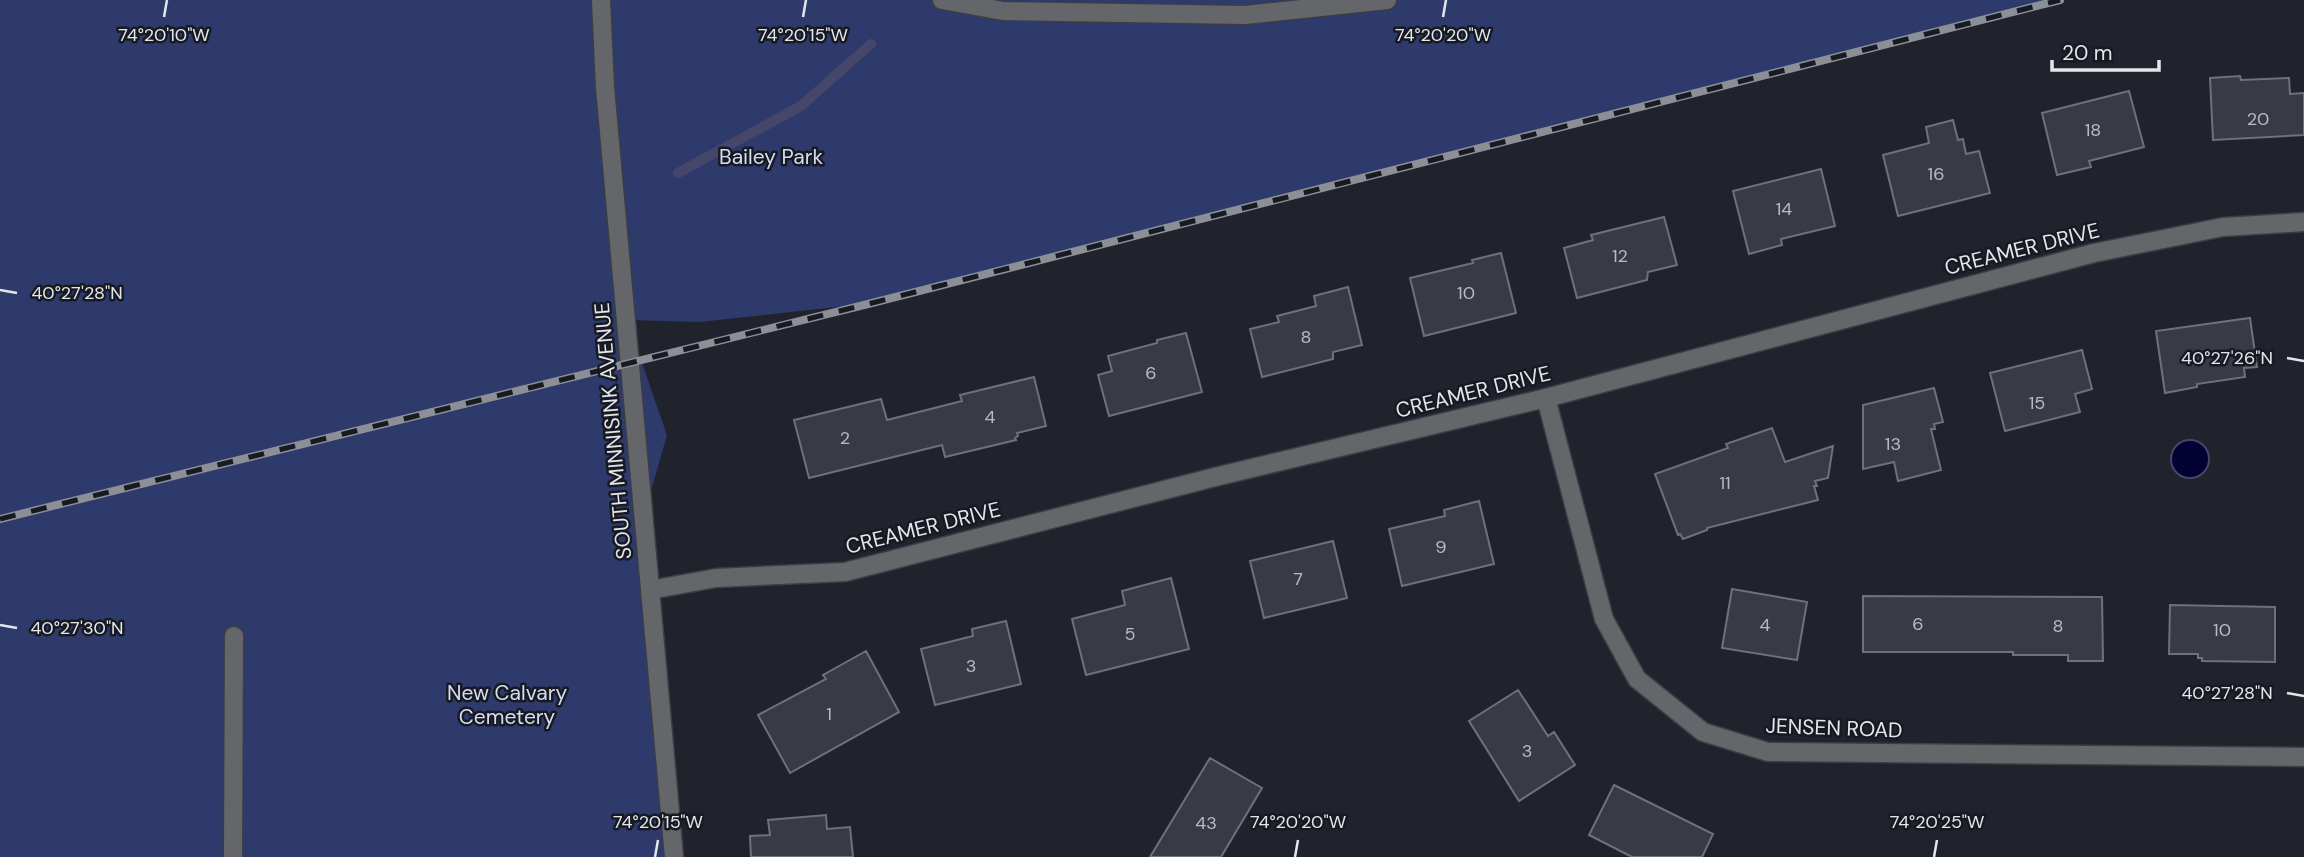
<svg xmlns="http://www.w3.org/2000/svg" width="2304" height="857" font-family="'DM Sans',sans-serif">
<rect width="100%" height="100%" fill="#20232c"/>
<path fill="#2d3a6b" d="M 0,0 L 2060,0 L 872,303 L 700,322 L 627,320 L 667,435 L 643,519 L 674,857 L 0,857 Z"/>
<path fill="#030033" stroke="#46456a" stroke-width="2" d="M2171 459a19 19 0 1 1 38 0a19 19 0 1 1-38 0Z"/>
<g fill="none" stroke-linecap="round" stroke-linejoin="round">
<path stroke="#46456a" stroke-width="10" d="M 678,173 L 801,106 L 871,44"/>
</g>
<path fill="#383b45" stroke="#6d717c" stroke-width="2" d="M 2240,76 L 2241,80 L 2289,78 L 2290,94 L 2304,93 L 2304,135 L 2213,140 L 2210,78 Z
M 2129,91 L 2144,147 L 2089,161 L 2091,167 L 2057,175 L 2042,113 Z
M 1953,120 L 1958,140 L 1963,139 L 1966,154 L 1979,151 L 1990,193 L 1898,216 L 1883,155 L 1929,143 L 1926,127 Z
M 1821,169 L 1835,226 L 1781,239 L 1782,245 L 1749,254 L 1733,191 Z
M 1664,217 L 1677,265 L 1648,272 L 1647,280 L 1577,298 L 1564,248 L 1593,240 L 1591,235 Z
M 1501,253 L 1516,313 L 1424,336 L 1410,278 L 1473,263 L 1472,260 Z
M 1348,287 L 1362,345 L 1333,352 L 1333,359 L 1262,377 L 1250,329 L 1279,322 L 1277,316 L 1316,306 L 1314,296 Z
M 2250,318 L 2257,367 L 2244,368 L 2245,377 L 2197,384 L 2197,387 L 2165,393 L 2156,331 Z
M 1186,333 L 1202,392 L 1109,416 L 1098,375 L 1112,371 L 1108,356 L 1157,343 L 1157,340 Z
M 2082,350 L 2092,389 L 2075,394 L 2080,412 L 2005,431 L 1990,373 Z
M 1034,377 L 1046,426 L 1017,433 L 1018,436 L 1015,438 L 1016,440 L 945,457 L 942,445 L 809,478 L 794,420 L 881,399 L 887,420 L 962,401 L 960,395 Z
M 1934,388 L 1943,422 L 1934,424 L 1935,429 L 1931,429 L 1941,470 L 1898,481 L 1894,462 L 1863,469 L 1863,405 Z
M 1772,428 L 1785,462 L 1833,446 L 1828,478 L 1815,481 L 1817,486 L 1814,486 L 1818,500 L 1707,528 L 1707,530 L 1683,539 L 1680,534 L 1678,535 L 1655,474 L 1728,448 L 1726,444 Z
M 1479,501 L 1494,564 L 1402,586 L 1389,529 L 1445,516 L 1444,510 Z
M 1333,541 L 1347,598 L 1264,618 L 1250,561 Z
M 1171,578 L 1189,649 L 1086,675 L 1072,619 L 1125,605 L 1122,591 Z
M 1732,589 L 1807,602 L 1797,660 L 1722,648 Z
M 1863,596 L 2102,597 L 2103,661 L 2068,661 L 2068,655 L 2013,655 L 2013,652 L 1863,652 Z
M 2170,605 L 2275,607 L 2275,662 L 2202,661 L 2202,658 L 2198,658 L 2198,654 L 2169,654 Z
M 1006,621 L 1021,684 L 935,705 L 921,649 L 973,636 L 972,629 Z
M 866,651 L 899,712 L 790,773 L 758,715 L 826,679 L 823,675 Z
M 1518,690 L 1548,736 L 1554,732 L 1575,765 L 1519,801 L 1469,721 Z
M 1210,758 L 1262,788 L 1221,857 L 1150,857 Z
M 1614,785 L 1713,834 L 1702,857 L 1632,857 L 1589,835 Z
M 826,815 L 827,829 L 850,827 L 853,857 L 751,857 L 750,836 L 770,835 L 768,820 Z"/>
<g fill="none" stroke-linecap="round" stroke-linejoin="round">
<defs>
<path id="minor" d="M 601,0 L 605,87 L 674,857
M 942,0 L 1003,11 L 1245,15 L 1387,0
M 1546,398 L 1604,619 L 1637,679 L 1703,732 L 1768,752 L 2304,757
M 650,590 L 716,578 L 845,572 L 1219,476 L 1546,398 L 2094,253 L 2223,227 L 2304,222
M 233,857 L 234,636"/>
</defs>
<use href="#minor" stroke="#3b3e47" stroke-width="21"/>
<use href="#minor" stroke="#64666a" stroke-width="18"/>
<defs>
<path id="rail" d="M 0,519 L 872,303 L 2060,0"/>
</defs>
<use href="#rail" stroke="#8d8f97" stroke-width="8"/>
<use href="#rail" stroke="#171a22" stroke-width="5" stroke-dasharray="16" stroke-linecap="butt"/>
</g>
<path fill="none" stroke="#e4e6ec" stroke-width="2.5" d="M 164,17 L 167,0M 803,17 L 806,0M 1443,17 L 1446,0M 0,290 L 17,293M 2287,358 L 2304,361M 0,625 L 17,628M 2287,693 L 2304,696M 655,857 L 658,840M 1295,857 L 1298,840M 1934,857 L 1937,840"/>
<g text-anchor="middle" stroke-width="5" stroke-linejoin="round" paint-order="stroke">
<g font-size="18" fill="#b9bbc2">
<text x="2258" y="125">20</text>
<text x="2093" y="136">18</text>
<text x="1936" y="180">16</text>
<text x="1784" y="215">14</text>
<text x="1620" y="262">12</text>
<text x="1466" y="299">10</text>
<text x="1306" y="343">8</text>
<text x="1151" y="379">6</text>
<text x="2037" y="409">15</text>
<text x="990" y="423">4</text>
<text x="845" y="444">2</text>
<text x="1893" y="450">13</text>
<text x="1725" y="489">11</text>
<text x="1441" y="553">9</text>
<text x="1298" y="585">7</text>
<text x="1918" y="630">6</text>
<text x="1765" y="631">4</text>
<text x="2058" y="632">8</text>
<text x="2222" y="636">10</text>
<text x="1130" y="640">5</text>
<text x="971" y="672">3</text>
<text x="829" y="720">1</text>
<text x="1527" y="757">3</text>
<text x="1206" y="829">43</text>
</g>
<g font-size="21" fill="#d6ddf0" stroke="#171a22">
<text x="771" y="164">Bailey Park</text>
<text x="507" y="700">New Calvary<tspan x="507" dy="24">Cemetery</tspan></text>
</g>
<g font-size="21" fill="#e4e6ec" stroke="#171a22">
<text transform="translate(2022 249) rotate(-14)" y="7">CREAMER DRIVE</text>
<text transform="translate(1473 392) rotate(-14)" y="7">CREAMER DRIVE</text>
<text transform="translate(613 431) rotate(-95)" y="7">SOUTH MINNISINK AVENUE</text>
<text transform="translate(923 528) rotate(-14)" y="7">CREAMER DRIVE</text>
<text transform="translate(1834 728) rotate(2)" y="7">JENSEN ROAD</text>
</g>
</g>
<g font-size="18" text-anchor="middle" fill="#e4e6ec" stroke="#171a22" stroke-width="5" stroke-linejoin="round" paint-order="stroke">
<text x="164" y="41">74°20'10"W</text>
<text x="803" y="41">74°20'15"W</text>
<text x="1443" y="41">74°20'20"W</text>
<text x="77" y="299">40°27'28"N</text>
<text x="2227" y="364">40°27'26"N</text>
<text x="77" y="634">40°27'30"N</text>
<text x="2227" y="699">40°27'28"N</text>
<text x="658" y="828">74°20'15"W</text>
<text x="1298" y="828">74°20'20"W</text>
<text x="1937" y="828">74°20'25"W</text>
</g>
<path d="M2052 60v10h107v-10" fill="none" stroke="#e4e6ec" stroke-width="3.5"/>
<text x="2062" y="60" font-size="21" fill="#e4e6ec" stroke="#171a22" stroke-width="5" paint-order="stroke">20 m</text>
</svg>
